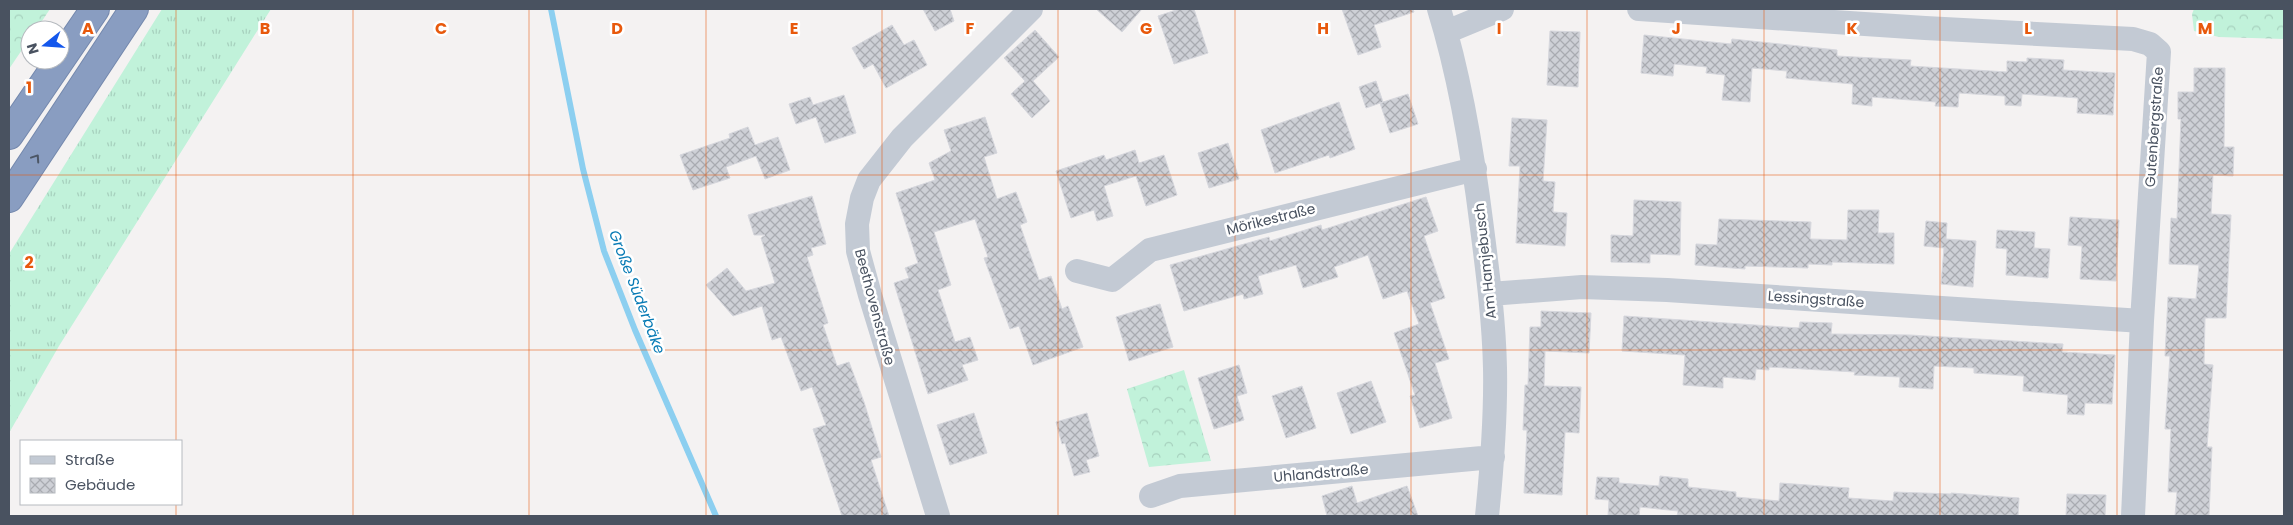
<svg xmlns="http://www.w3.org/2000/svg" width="2293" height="525" font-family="Poppins,sans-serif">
<defs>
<pattern id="grass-tufts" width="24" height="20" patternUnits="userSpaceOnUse" patternTransform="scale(1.25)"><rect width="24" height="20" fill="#c1f2da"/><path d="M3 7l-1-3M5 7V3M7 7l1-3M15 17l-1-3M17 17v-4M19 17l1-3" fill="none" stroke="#a7d1be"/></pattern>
<pattern id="forest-crowns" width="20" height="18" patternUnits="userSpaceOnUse" patternTransform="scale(1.25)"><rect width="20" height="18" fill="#c1f2da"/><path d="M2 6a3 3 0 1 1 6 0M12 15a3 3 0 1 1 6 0" fill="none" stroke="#a7d1be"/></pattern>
<pattern id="building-cross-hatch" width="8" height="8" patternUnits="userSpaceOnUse" patternTransform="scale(1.25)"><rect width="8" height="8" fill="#ced0d6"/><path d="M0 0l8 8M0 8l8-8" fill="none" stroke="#a9abb1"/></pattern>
</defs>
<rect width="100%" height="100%" fill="#f4f2f2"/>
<path fill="url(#grass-tufts)" d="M 162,9 L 271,9 L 59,346 L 9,433 L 9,254 Z"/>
<path fill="url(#forest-crowns)" d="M 9,9 L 50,9 L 36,30 L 30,30 L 30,38 L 9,69 Z
M 2194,9 L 2284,9 L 2284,39 L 2219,37 L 2194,31 L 2192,14 Z
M 1184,370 L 1211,461 L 1149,467 L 1127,389 Z"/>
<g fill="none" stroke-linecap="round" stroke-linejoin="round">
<path stroke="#8ccff0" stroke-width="6" d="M 551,9 L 583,169 L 604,251 L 635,330 L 716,516"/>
</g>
<path fill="url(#building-cross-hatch)" stroke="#d6d7dd" d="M 923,9 L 950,9 L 954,21 L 935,31 Z
M 1096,9 L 1142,9 L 1122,32 Z
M 1179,9 L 1194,9 L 1208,53 L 1174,64 L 1158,16 Z
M 1342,9 L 1413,9 L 1414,12 L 1374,25 L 1381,47 L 1358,55 Z
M 892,25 L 904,45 L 914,40 L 927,65 L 886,88 L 873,64 L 864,69 L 852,48 Z
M 1035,30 L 1059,57 L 1033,81 L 1050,101 L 1032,118 L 1011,94 L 1025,81 L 1004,58 Z
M 1550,31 L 1580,32 L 1578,87 L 1547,85 Z
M 1644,35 L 1731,44 L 1732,39 L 1837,50 L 1837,56 L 1911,60 L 1910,66 L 2007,72 L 2007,61 L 2027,62 L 2027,58 L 2064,60 L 2063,70 L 2115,73 L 2113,115 L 2077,113 L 2078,98 L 2022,94 L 2021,106 L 2005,105 L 2005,96 L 1959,93 L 1958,107 L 1935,106 L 1936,102 L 1872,97 L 1872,106 L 1852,104 L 1853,84 L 1786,78 L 1787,71 L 1752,68 L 1750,102 L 1722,100 L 1725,75 L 1706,73 L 1707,67 L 1674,64 L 1673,76 L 1641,73 Z
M 2194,68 L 2225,68 L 2224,147 L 2234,147 L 2233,176 L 2213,175 L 2211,214 L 2231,215 L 2226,318 L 2205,318 L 2204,364 L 2213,365 L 2207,447 L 2212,447 L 2209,516 L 2175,516 L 2177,492 L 2168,492 L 2171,429 L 2165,429 L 2170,356 L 2165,356 L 2168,297 L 2196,299 L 2199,265 L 2169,264 L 2171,218 L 2177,219 L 2181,119 L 2178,119 L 2178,92 L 2194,92 Z
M 1376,81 L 1383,102 L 1366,108 L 1359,87 Z
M 1408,94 L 1418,124 L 1390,133 L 1380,103 Z
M 844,95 L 856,133 L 825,143 L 816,117 L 796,124 L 789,104 L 810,97 L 813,105 Z
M 1339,102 L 1355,149 L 1330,158 L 1329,155 L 1275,173 L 1261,130 Z
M 985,117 L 997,153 L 984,157 L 997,199 L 1016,192 L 1027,222 L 1020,225 L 1039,280 L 1051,276 L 1062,309 L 1068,306 L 1083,347 L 1033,365 L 1019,326 L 1010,329 L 984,258 L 988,257 L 975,219 L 934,232 L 951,285 L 938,290 L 955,342 L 970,337 L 978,360 L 962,365 L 968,380 L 928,394 L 894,283 L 909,278 L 905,268 L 918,263 L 896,193 L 935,180 L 929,163 L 951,151 L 944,130 Z
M 1512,118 L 1547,120 L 1543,181 L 1555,182 L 1553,212 L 1567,213 L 1565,246 L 1516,243 L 1520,166 L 1509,166 Z
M 748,127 L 755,145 L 778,137 L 790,170 L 765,179 L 756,156 L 726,167 L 730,178 L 693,190 L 680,155 L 730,138 L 729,134 Z
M 1228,143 L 1239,179 L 1209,188 L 1198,153 Z
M 1135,150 L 1139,163 L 1164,155 L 1177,195 L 1146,206 L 1136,176 L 1104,186 L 1113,216 L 1097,221 L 1094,210 L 1071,218 L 1056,171 L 1104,155 L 1106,160 Z
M 812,196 L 826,244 L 811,248 L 813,255 L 807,257 L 828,323 L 823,325 L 837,366 L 849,362 L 864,402 L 881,457 L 871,460 L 889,516 L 842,516 L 813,429 L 826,425 L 812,387 L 801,391 L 781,337 L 772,340 L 762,306 L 733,316 L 706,285 L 727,268 L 746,291 L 775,283 L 761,238 L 765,235 L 754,235 L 748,215 Z
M 1426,197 L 1438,231 L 1424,236 L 1445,298 L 1430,303 L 1449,359 L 1435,363 L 1452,418 L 1420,428 L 1410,396 L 1415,395 L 1394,333 L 1419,324 L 1407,291 L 1383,299 L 1368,255 L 1334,267 L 1338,277 L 1303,288 L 1296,265 L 1258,276 L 1263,294 L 1244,299 L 1243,294 L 1184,311 L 1170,265 L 1269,237 L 1270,241 L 1321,225 L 1322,230 Z
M 1634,200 L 1681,202 L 1680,255 L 1650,254 L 1650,263 L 1611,262 L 1611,235 L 1633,236 Z
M 1848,210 L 1879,210 L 1878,233 L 1894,233 L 1894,264 L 1832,262 L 1832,265 L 1808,264 L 1808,268 L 1745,266 L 1745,269 L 1695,265 L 1696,244 L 1717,245 L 1719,219 L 1811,222 L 1810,239 L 1847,240 Z
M 2070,217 L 2119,220 L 2116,281 L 2080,279 L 2082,246 L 2068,245 Z
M 1926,221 L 1947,223 L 1946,239 L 1976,241 L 1973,287 L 1941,284 L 1944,248 L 1924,246 Z
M 1997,230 L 2035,232 L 2034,248 L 2050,249 L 2048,278 L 2006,275 L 2007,249 L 1996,248 Z
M 1160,304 L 1173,347 L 1129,361 L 1116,317 Z
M 1541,311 L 1591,313 L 1589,353 L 1545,351 L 1544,386 L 1581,387 L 1579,433 L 1565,432 L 1562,495 L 1524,493 L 1527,430 L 1523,430 L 1525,385 L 1528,385 L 1530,327 L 1541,327 Z
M 1624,316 L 1799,328 L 1800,322 L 1832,323 L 1831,334 L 1910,335 L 2063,344 L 2062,352 L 2115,355 L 2112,404 L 2085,403 L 2084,415 L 2067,414 L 2068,395 L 2023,391 L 2024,376 L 1974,373 L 1974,368 L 1934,366 L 1933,389 L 1899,387 L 1900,377 L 1854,375 L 1855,372 L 1769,367 L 1769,370 L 1756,369 L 1755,380 L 1723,377 L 1723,388 L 1683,385 L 1685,355 L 1622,351 Z
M 1239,365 L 1247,393 L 1237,396 L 1244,420 L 1214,429 L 1198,378 Z
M 1371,381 L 1386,422 L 1351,434 L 1337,393 Z
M 1302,386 L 1316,428 L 1286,438 L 1272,396 Z
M 974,413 L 987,453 L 950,465 L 937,425 Z
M 1087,413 L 1099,456 L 1086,460 L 1090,472 L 1074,476 L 1065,443 L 1062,444 L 1056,422 Z
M 1660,476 L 1688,479 L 1688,487 L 1736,492 L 1736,497 L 1779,501 L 1780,483 L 1849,488 L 1848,498 L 1893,501 L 1894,492 L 1951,494 L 1951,493 L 2019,498 L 2018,516 L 1677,516 L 1678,511 L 1640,507 L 1639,516 L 1608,516 L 1609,500 L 1595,499 L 1597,477 L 1619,478 L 1619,483 L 1659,486 Z
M 1352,486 L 1357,503 L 1407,486 L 1418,516 L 1327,516 L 1322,496 Z
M 2067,494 L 2106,495 L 2105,516 L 2066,516 Z"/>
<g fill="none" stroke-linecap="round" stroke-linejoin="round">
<defs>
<path id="highway" d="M 9,135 L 95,9
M 9,198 L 134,9"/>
</defs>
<use href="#highway" stroke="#7488ad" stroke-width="30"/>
<path stroke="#c3cad4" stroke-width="24" d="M 1439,9 C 1461,80 1473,155 1482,228 C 1488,275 1494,321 1495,368 C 1496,418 1492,467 1487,516
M 1639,9 L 1925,28 L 2133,39 L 2150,44 L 2159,52 L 2142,321 L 2133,516
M 1446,30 L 1456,28 L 1502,9
M 1077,271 L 1112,280 L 1150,250 L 1475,169
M 1490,294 L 1582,287 L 1667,290 L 2142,321
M 1151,496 L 1180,486 L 1493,457
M 938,516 L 870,295 L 858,251 L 857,224 L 862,198 L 869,180 L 902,138 L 1031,9"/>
<use href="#highway" stroke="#899dc1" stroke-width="28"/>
</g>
<defs><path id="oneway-chevron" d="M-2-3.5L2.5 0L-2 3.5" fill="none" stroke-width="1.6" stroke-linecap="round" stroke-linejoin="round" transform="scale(1.25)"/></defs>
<use stroke="#4c5665" href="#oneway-chevron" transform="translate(36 158) rotate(-56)"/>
<path fill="none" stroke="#e8590c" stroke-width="1" stroke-opacity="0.55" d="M 176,9 L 176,441M 353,9 L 353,516M 529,9 L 529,516M 706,9 L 706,516M 882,9 L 882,516M 1058,9 L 1058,516M 1235,9 L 1235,516M 1411,9 L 1411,516M 1587,9 L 1587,516M 1764,9 L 1764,516M 1940,9 L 1940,516M 2117,9 L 2117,516M 9,175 L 2284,175M 9,350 L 2284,350M 176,504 L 176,516"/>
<g text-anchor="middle" stroke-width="5" stroke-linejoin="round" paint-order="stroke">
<g font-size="14" fill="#495260" stroke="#fff">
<text transform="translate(2154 127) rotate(-86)" y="5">Gutenbergstraße</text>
<text transform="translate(1271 219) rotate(-14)" y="5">Mörikestraße</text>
<text transform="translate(1485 261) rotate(-96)" y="5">Am Hamjebusch</text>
<text transform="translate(1816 299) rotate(4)" y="5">Lessingstraße</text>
<text transform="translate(875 307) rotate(75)" y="5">Beethovenstraße</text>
<text transform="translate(1321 473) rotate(-5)" y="5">Uhlandstraße</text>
</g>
<g font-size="15" font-style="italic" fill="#087bb5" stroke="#fff">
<text transform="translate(637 292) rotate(69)" y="5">Große Süderbäke</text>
</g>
</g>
<g font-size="16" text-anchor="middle" font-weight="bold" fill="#e8590c" stroke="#fff" stroke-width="5" stroke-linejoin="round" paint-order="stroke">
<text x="88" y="34">A</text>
<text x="265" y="34">B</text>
<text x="441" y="34">C</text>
<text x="617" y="34">D</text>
<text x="794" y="34">E</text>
<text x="970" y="34">F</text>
<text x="1146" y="34">G</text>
<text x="1323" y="34">H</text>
<text x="1499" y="34">I</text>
<text x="1676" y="34">J</text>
<text x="1852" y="34">K</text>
<text x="2028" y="34">L</text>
<text x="2205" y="34">M</text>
<text x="29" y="93">1</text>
<text x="29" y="268">2</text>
</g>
<rect width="2293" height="525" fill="none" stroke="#495260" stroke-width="20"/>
<rect x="20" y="440" width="162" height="65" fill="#ffffff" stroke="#b6babf"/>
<rect x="30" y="456" width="25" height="8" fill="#c3cad4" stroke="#b6babf"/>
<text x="65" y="465" font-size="15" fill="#495260">Straße</text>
<rect x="30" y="478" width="25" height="15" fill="url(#building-cross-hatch)" stroke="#b6babf"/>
<text x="65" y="490" font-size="15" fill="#495260">Gebäude</text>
<g transform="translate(45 45) rotate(253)"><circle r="24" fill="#ffffff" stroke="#b6babf"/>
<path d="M0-4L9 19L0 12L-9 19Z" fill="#1457ec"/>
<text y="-8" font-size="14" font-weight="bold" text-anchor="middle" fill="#495260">N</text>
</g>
</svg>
